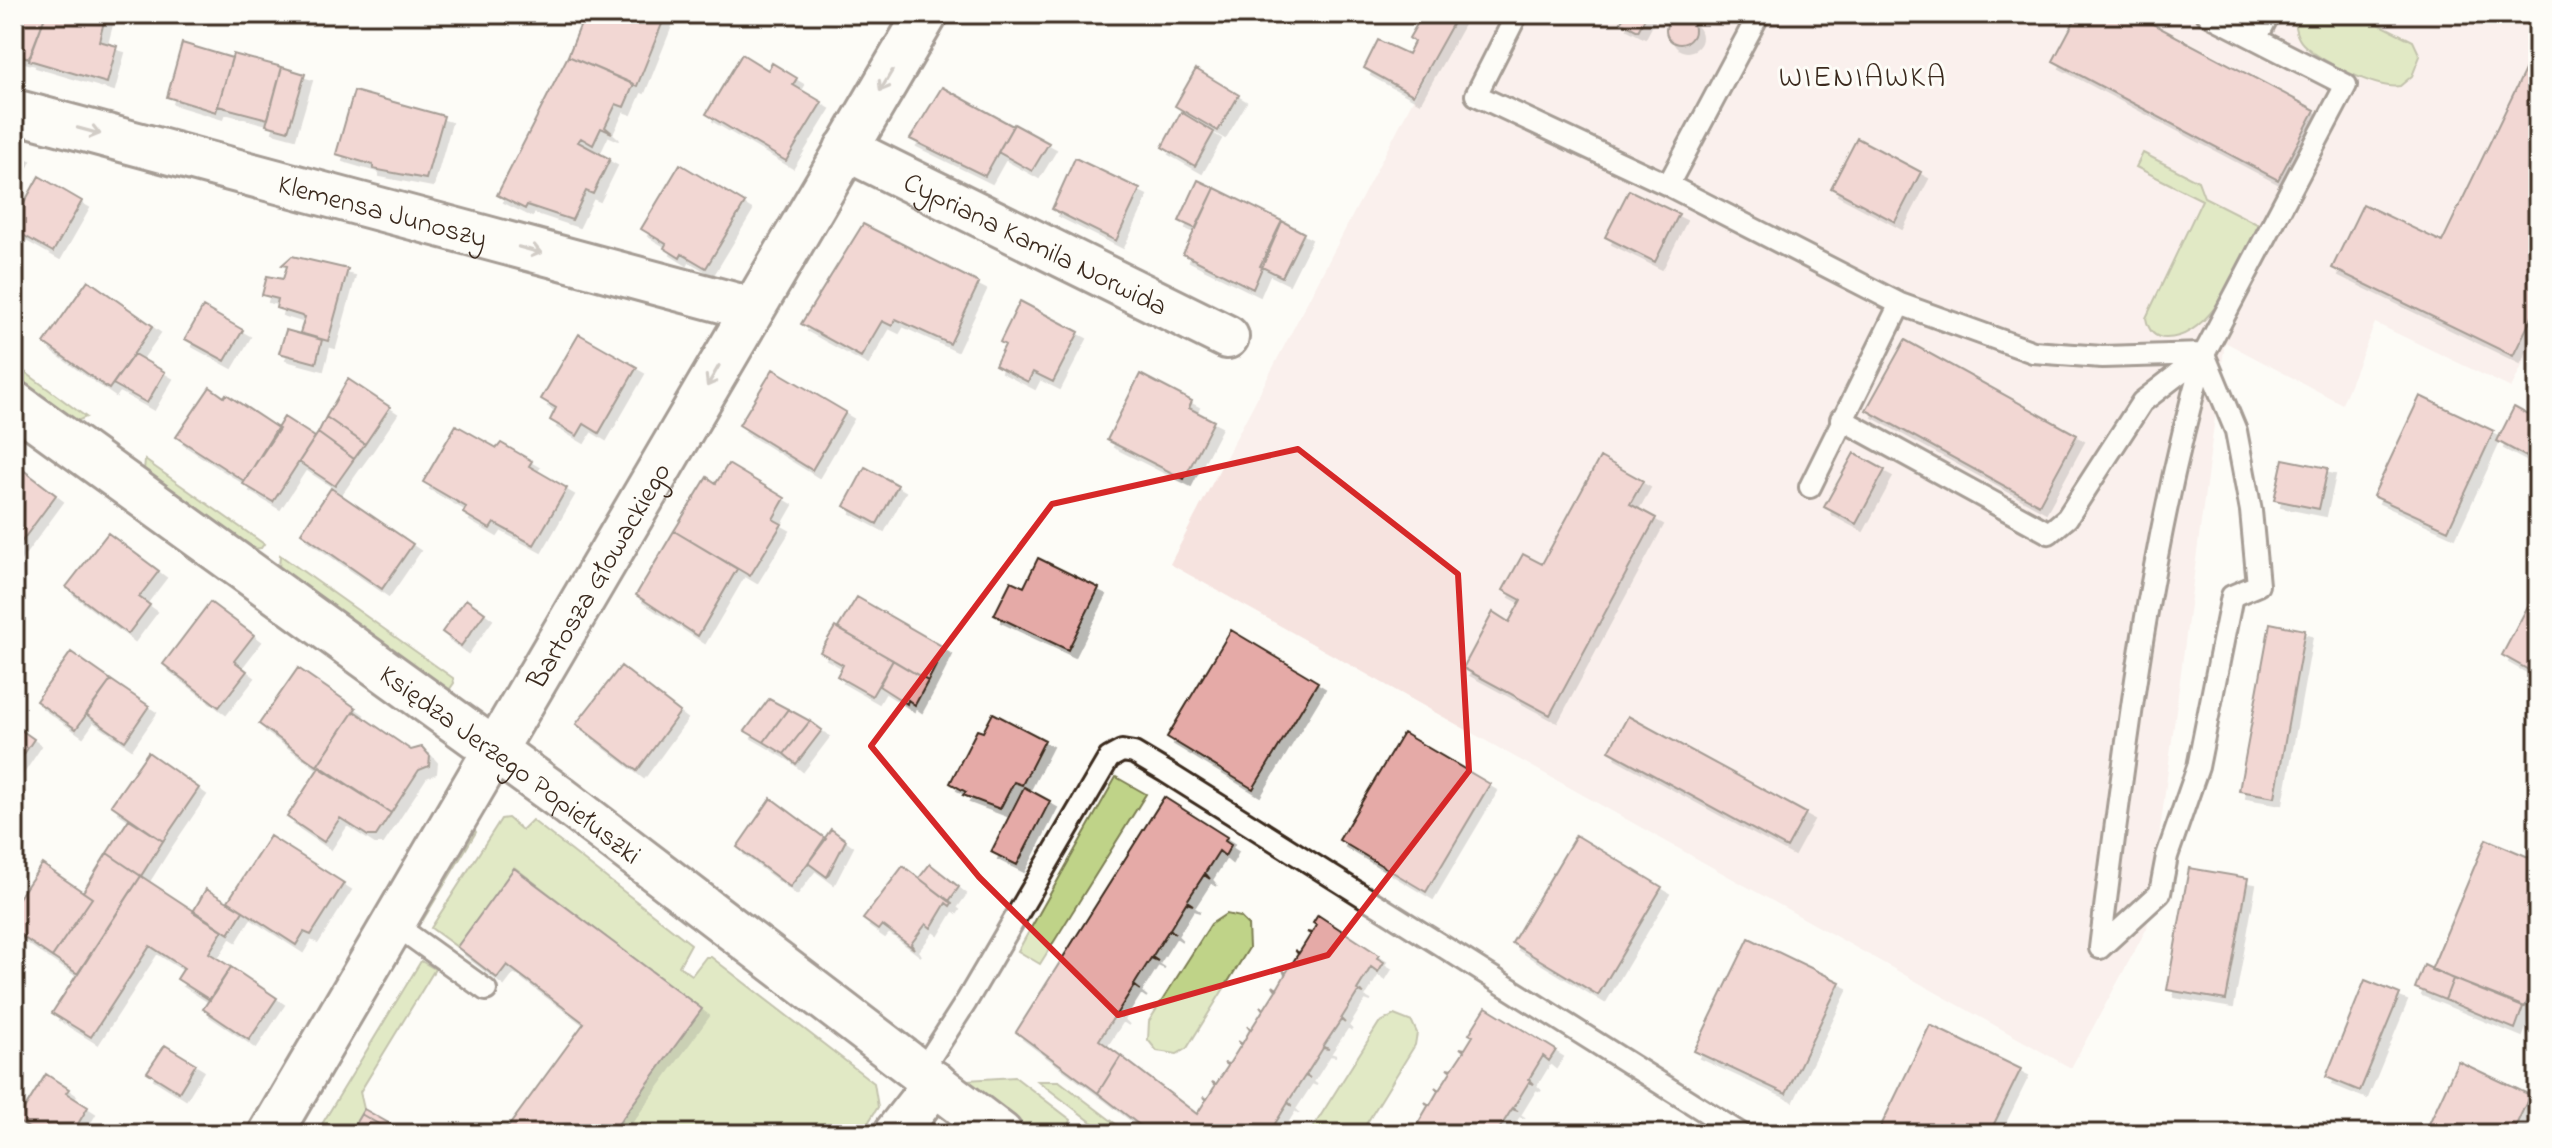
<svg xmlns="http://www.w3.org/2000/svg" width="2552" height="1148" font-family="'Indie Flower',sans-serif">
<defs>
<filter id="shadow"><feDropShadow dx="7" dy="7" stdDeviation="0" flood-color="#0004"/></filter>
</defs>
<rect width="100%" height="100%" fill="#fdfcf7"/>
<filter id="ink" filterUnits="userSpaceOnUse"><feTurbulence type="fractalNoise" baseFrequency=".0125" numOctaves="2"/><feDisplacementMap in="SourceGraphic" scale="16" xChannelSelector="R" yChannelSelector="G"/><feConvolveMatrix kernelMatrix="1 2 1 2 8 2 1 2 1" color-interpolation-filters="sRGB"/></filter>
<g filter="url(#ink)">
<path fill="#f6e3df" d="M 1458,14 L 2538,14 L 2538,334 L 2511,388 L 2375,323 L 2342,404 L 2225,342 L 2147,928 L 2071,1068 L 1170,564 Z"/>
<path fill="#bfd388" stroke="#7d7e53" stroke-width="2" d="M 2294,14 L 2359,14 L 2413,41 L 2420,56 L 2412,76 L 2400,86 C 2377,90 2320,61 2303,44 C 2295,36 2294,24 2294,14 Z
M 2143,153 L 2198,181 L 2204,197 L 2261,226 C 2242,260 2213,338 2166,338 C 2154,338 2148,329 2146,318 L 2202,200 L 2136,167 Z
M 14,364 L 86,417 L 75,422 L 14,375 Z
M 145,460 L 264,544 L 261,548 L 252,549 L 144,470 Z
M 280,555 L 453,678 L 454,683 L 449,690 L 279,568 Z
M 1116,777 L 1146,794 L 1040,964 L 1018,951 Z
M 508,818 L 522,830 L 532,820 L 691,944 L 679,966 L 692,975 L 706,957 L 711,957 L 874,1083 L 878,1107 L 861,1134 L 611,1134 L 701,1010 L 515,868 L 457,947 L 431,928 L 501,819 Z
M 472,827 L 476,832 L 423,920 L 418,916 Z
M 1226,914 L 1240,917 L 1248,925 L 1249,948 L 1187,1048 L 1177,1054 L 1157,1051 L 1148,1040 L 1149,1021 L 1211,924 Z
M 421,961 L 435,969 L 360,1092 L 364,1109 L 349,1134 L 316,1134 Z
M 1394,1015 L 1412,1022 L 1417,1033 L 1415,1045 L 1360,1134 L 1309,1134 L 1379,1023 Z
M 1015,1077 L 1071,1120 L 1067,1134 L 1035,1134 L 966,1080 Z
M 1038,1081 L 1059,1081 L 1129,1134 L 1107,1134 Z
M 1553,1124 L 1566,1126 L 1574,1134 L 1536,1134 Z"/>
<path fill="#e5aaa7" stroke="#3b2a1e" stroke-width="2" filter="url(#shadow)" d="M 14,14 L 46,14 L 29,58 L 14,54 Z
M 46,14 L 106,14 L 99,41 L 117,46 L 107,83 L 29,60 Z
M 585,14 L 666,14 L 637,86 L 568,56 Z
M 1423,14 L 1458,14 L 1413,95 L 1364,68 L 1378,40 L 1408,54 L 1414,42 L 1409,38 Z
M 1626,14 L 1647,14 L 1638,31 L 1621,22 Z
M 2078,14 L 2134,14 L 2315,110 L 2278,180 L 2053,61 Z
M1666 30a14 14 0 1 1 28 0a14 14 0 1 1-28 0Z
M 182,43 L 232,58 L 216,112 L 167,97 Z
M 2538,43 L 2538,305 L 2513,356 L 2332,268 L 2363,204 L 2442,242 Z
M 233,54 L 282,67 L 268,119 L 218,106 Z
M 742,54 L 768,70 L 772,63 L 797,78 L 793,85 L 822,102 L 786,161 L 706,114 Z
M 568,56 L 634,84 L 624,107 L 616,104 L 605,127 L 612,133 L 601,128 L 593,145 L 581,138 L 578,142 L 610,159 L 593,194 L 586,191 L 572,220 L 527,205 L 525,209 L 497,195 Z
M 282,67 L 305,74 L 288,131 L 266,125 Z
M 1196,69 L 1239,95 L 1218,131 L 1175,106 Z
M 942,87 L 1013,126 L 985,176 L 910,139 Z
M 354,91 L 444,116 L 426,179 L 373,169 L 373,165 L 336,154 Z
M 1181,112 L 1214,132 L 1195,166 L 1162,147 Z
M 1014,124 L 1049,143 L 1032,171 L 998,152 Z
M 1857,138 L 1921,172 L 1895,222 L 1831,188 Z
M 14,151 L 23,154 L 14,172 Z
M 1075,158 L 1140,189 L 1116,241 L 1052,209 Z
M 680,164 L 745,203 L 706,268 L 682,254 L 680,258 L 664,248 L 666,244 L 641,229 Z
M 39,176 L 82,201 L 53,252 L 14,230 L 14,221 Z
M 1198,180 L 1215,188 L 1196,229 L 1179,221 Z
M 1215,188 L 1282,221 L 1253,289 L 1183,254 Z
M 1629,190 L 1679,214 L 1655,262 L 1605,237 Z
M 1282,221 L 1304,233 L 1282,277 L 1260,266 Z
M 863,224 L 979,283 L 950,344 L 896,319 L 892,326 L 882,321 L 861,357 L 801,324 Z
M 292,256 L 348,269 L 328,341 L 300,333 L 305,317 L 276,308 L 278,299 L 262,295 L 267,276 L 283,279 L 287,266 L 282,265 Z
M 88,280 L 153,326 L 109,389 L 44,343 Z
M 1020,301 L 1079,332 L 1053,382 L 1033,372 L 1028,382 L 995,365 L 1005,345 L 1000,342 Z
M 203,307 L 243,330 L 225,361 L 185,339 Z
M 286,330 L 322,340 L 316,363 L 279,353 Z
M 579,334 L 637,367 L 599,433 L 584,424 L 577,436 L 550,420 L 556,408 L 541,399 Z
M 1905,340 L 2077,435 L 2039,505 L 1866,410 Z
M 134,354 L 165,372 L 147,403 L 113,384 Z
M 773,369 L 846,412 L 812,470 L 739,425 Z
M 1140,374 L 1192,401 L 1189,408 L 1214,421 L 1184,479 L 1107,440 Z
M 348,379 L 390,407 L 365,444 L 326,417 Z
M 210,387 L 224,397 L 226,394 L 279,429 L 244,481 L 176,437 Z
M 2420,396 L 2494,431 L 2448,530 L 2373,496 Z
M 2514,407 L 2538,420 L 2538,463 L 2497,441 Z
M 284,417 L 315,437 L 273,502 L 243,484 Z
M 326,417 L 365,444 L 354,459 L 318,433 Z
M 456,425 L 497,448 L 501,443 L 532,461 L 529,466 L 567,488 L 534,545 L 494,523 L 490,529 L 463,513 L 466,507 L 423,482 Z
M 318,433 L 354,459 L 335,486 L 299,462 Z
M 1854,453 L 1885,470 L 1856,524 L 1824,507 Z
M 1600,457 L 1643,481 L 1630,504 L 1656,518 L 1550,715 L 1463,668 L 1493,612 L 1509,622 L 1521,600 L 1503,590 L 1523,554 L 1542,564 Z
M 2283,459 L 2328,468 L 2319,509 L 2274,500 Z
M 14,463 L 56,495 L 14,552 Z
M 728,464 L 785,498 L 773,519 L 782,524 L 750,576 L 674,531 L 707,477 L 716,483 Z
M 865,467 L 898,485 L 877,524 L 844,506 Z
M 331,488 L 413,544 L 382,589 L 301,533 Z
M 674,531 L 737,569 L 698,636 L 636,595 Z
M 108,533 L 159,571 L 139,597 L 150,605 L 128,634 L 66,587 Z
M 1038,558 L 1099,588 L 1068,650 L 994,615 L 1011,581 L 1024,587 Z
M 2537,589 L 2538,670 L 2536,674 L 2502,655 Z
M 857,597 L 945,648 L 928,681 L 838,628 Z
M 466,599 L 485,613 L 461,646 L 442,632 Z
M 210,602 L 254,635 L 234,661 L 247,671 L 219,707 L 163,664 Z
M 2270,623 L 2305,630 L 2275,797 L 2239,791 Z
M 835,627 L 893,660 L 872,696 L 837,676 L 843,665 L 820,652 Z
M 1231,630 L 1318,682 L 1253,789 L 1167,737 Z
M 71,652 L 111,680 L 76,729 L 36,701 Z
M 893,660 L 928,681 L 915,705 L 908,700 L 907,704 L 879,686 Z
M 621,666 L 680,712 L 637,771 L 576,724 Z
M 298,668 L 356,708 L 317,766 L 259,724 Z
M 111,680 L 149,706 L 125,741 L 86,714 Z
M 769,699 L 788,709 L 764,742 L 745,731 Z
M 788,709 L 810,721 L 784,754 L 764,742 Z
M 354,711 L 411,750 L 422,747 L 430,756 L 429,766 L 419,770 L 391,813 L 317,766 Z
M 993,713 L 1045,740 L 1022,785 L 1014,782 L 1000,809 L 963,795 L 966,792 L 950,783 L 977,730 L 983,732 Z
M 1628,716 L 1806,813 L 1787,848 L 1609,751 Z
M 810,721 L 822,730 L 796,764 L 784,754 Z
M 14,725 L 34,739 L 14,769 Z
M 1403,733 L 1490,784 L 1426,892 L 1339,840 Z
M 148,752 L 199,788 L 163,841 L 111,805 Z
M 320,766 L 391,813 L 376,836 L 368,836 L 340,818 L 324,842 L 287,817 Z
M 1024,787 L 1050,801 L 1017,865 L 991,852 Z
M 1164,797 L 1227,837 L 1225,841 L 1231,845 L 1225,856 L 1219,851 L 1205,873 L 1210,879 L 1204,875 L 1187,901 L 1193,905 L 1186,903 L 1170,929 L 1175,934 L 1169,930 L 1152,957 L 1158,961 L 1151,958 L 1134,985 L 1140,990 L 1134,986 L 1117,1013 L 1122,1018 L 1116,1014 L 1099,1040 L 1121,1056 L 1098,1093 L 1016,1032 Z
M 771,798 L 826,839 L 790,887 L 737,847 Z
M 129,819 L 163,841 L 141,876 L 107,853 Z
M 831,829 L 846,840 L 827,877 L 808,863 Z
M 1576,835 L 1662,887 L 1598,995 L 1512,943 Z
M 270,836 L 344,883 L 311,935 L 304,932 L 296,945 L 228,901 Z
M 2486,839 L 2538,861 L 2538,975 L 2525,1007 L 2431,970 Z
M 107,853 L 141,876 L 78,974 L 52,957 L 92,898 L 83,892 Z
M 42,864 L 92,898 L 52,957 L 14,931 L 14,905 Z
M 930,864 L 959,887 L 949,901 L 919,878 Z
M 903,866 L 952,903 L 950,906 L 946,903 L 931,928 L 926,924 L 911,944 L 914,949 L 882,925 L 878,930 L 863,919 Z
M 514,868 L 702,1009 L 611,1134 L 503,1134 L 584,1023 L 507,965 L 497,978 L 457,947 Z
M 2189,868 L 2248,878 L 2226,1000 L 2167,990 Z
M 141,876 L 223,930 L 209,953 L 231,967 L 210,1000 L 177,979 L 184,968 L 150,946 L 91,1037 L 52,1013 Z
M 206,889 L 243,911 L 229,934 L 193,912 Z
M 1318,915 L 1379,955 L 1377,958 L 1384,962 L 1378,972 L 1371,967 L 1357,990 L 1364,994 L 1358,992 L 1341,1019 L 1345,1023 L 1341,1020 L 1323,1047 L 1329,1049 L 1323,1048 L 1306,1075 L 1310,1078 L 1305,1076 L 1288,1102 L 1292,1106 L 1288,1103 L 1271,1130 L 1275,1134 L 1270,1131 L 1268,1134 L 1151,1134 L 1098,1093 L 1121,1056 L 1197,1114 L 1206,1100 L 1203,1097 L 1207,1099 L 1215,1086 L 1212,1082 L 1216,1084 L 1228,1066 L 1224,1063 L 1229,1064 L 1241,1045 L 1238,1041 L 1242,1044 L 1250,1030 L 1247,1026 L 1251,1029 L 1263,1010 L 1260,1006 L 1264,1009 L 1276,990 L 1273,986 L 1277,989 L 1285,975 L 1283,970 L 1286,973 L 1298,954 L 1295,950 L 1299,953 L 1311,934 L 1307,932 L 1312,933 L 1316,925 L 1313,923 Z
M 1749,938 L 1840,982 L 1786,1094 L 1694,1051 Z
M 2424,965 L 2453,979 L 2445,1000 L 2415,988 Z
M 231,967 L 277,998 L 249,1040 L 203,1009 Z
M 2453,979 L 2523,1007 L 2515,1029 L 2445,1000 Z
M 2365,980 L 2400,994 L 2360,1091 L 2326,1077 Z
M 1486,1007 L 1556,1050 L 1549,1061 L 1543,1056 L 1529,1079 L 1534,1084 L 1529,1082 L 1513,1108 L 1518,1111 L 1512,1109 L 1496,1134 L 1411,1134 L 1416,1126 L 1412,1124 L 1417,1125 L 1428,1106 L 1425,1102 L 1430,1105 L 1438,1091 L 1435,1087 L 1439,1090 L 1451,1071 L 1447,1068 L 1452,1069 L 1464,1051 L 1460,1048 L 1465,1049 L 1473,1036 L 1469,1034 Z
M 1930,1025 L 2021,1069 L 1989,1134 L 1877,1134 Z
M 165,1045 L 196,1064 L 179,1092 L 147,1072 Z
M 2458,1061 L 2530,1095 L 2512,1134 L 2440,1134 L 2427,1128 Z
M 46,1074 L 69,1089 L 66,1093 L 88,1107 L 72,1134 L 39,1134 L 17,1121 Z
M 364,1109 L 408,1134 L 396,1134 L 361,1114 Z
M 361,1114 L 396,1134 L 349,1134 Z
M 121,1122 L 138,1132 L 137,1134 L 114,1134 Z
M 1639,1123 L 1656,1134 L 1632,1134 Z"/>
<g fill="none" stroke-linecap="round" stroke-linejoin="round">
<defs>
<path id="service" d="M 1517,14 L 1476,95 L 1668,185 L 1900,304 L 2033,352 L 2102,357 L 2204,354 L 2346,85 L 2256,39
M 2207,14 L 2256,39 L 2269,14
M 1668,185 L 1759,14
M 1841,419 L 2049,533 L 2067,518 L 2142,402 L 2204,354
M 1810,487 L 1900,304
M 394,924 L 486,990
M 2100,948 L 2160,893 L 2167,856 L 2198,767 L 2232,596 L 2258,585 L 2251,511 L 2236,431 L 2204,354
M 2100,948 C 2125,749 2149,547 2204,354
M 921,1072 L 966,1002 L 1109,758 L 1122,751 L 1134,753 L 1166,772 L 1741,1134"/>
<g id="minor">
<path id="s1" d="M 14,111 L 752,309"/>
<path id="s2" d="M 846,149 L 1227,337"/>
<path id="s3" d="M 14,403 L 558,796 L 1001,1134"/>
<path id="s4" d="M 270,1134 L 926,14"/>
<path d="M 895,1134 L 935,1083"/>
</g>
</defs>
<use href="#service" stroke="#3b2a1e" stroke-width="26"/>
<use href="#minor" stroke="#3b2a1e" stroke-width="48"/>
<use href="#service" stroke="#fdfcf7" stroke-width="20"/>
<use href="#minor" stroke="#fdfcf7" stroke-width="42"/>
</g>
<defs><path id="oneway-shaft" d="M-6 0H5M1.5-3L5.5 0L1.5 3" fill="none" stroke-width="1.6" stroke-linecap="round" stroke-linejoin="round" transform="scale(2)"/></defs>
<g stroke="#9c938a">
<use href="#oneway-shaft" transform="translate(886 81) rotate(121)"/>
<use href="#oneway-shaft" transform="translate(89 131) rotate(15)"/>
<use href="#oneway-shaft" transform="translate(530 250) rotate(15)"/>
<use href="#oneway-shaft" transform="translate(713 376) rotate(120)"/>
</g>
</g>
<path d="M0 0H2552V1148H0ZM 1298,449 L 1458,574 L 1469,771 L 1328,955 L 1118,1015 L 979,877 L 871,746 L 1052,504 Z" fill="#fdfcf7" fill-opacity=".55" fill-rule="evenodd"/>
<path fill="none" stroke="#d62828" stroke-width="6" stroke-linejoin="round" d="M 1298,449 L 1458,574 L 1469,771 L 1328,955 L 1118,1015 L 979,877 L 871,746 L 1052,504 Z"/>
<g text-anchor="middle" stroke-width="6" stroke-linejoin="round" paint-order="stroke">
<g font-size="28" fill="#3b2a1e" stroke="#fdfcf7">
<text dy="10" stroke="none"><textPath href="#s1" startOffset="382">Klemensa Junoszy</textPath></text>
<text dy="10" stroke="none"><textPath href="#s2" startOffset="212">Cypriana Kamila Norwida</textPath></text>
<text dy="10" stroke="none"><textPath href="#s4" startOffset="648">Bartosza Głowackiego</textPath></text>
<text dy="10" stroke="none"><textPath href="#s3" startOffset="614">Księdza Jerzego Popiełuszki</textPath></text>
</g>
<g font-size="30" letter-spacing="2" fill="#3b2a1e" stroke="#fdfcf7">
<text x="1863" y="86">WIENIAWKA</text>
</g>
</g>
<rect width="2552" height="1148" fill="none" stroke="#fdfcf7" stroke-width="48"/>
<rect x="24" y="24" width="2504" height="1100" fill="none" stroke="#3b2a1e" stroke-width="3" filter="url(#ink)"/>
</svg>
